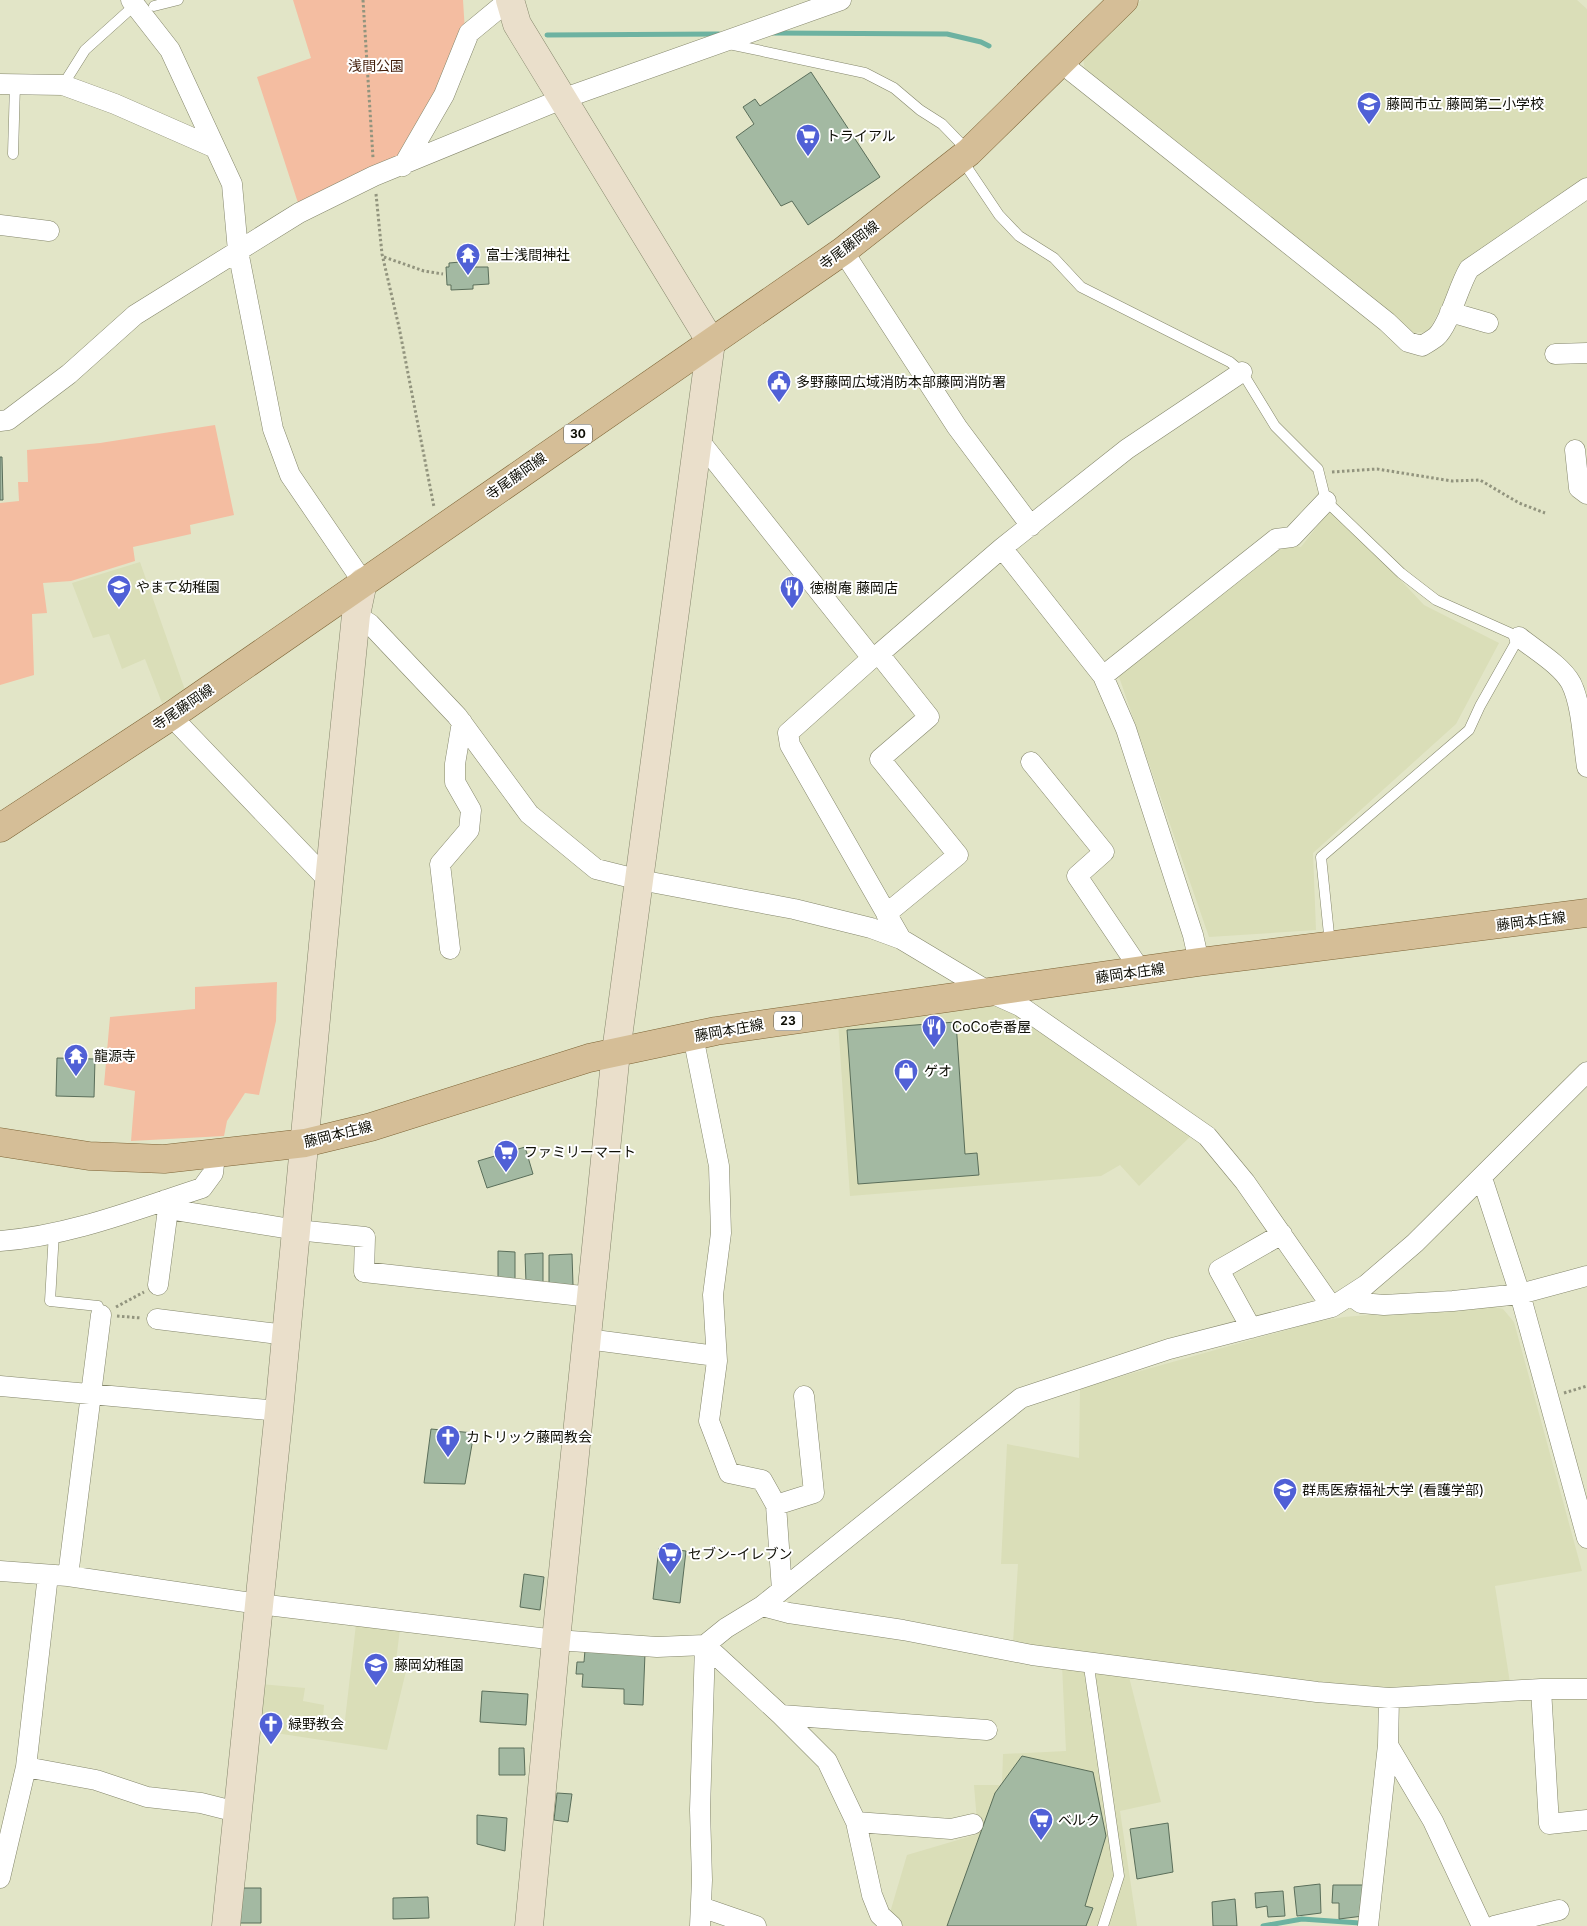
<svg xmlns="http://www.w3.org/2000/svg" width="1587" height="1926" font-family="Inter,'Noto Sans JP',sans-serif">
<rect width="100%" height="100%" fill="#e2e5c7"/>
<path fill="#dadeb8" d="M 1141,0 L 1577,0 L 1587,9 L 1587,178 L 1465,261 L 1428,332 L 1410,333 L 1085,72 L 1083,57 Z
M 1332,507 L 1424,605 L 1499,643 L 1456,724 L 1313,853 L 1316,930 L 1209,937 L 1118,674 L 1272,542 L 1301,547 Z
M 140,562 L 185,690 L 162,703 L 145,659 L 122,669 L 109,634 L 93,638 L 72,583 Z
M 1000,1004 L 1193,1134 L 1139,1186 L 1120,1165 L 1101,1176 L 850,1196 L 838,1022 Z
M 1487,1305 L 1503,1309 L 1514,1322 L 1582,1571 L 1495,1586 L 1510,1683 L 1416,1689 L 1328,1686 L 1013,1643 L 1018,1564 L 1001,1564 L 1007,1444 L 1079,1458 L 1080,1388 L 1315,1322 L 1344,1317 Z
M 356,1624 L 400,1629 L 395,1669 L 406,1671 L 387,1750 L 256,1730 L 260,1684 L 305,1688 L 303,1701 L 324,1705 L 323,1717 L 345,1720 Z
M 1062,1665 L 1128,1673 L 1161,1802 L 1120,1811 L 1137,1926 L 900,1926 L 889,1916 L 907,1855 L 978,1834 L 974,1785 L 1002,1785 L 1003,1754 L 1066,1751 Z"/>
<path fill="#f4bda1" d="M 293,0 L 463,0 L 465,32 L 436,96 L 397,160 L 299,206 L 257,77 L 311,58 Z
M 215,425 L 234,515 L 190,525 L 191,534 L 133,547 L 135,561 L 71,581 L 43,583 L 47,613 L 32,614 L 34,675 L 0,685 L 0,503 L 19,501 L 18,482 L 28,482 L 27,450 L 100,443 Z
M 277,982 L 276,1021 L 259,1095 L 245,1093 L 227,1121 L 224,1136 L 131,1141 L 135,1091 L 104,1085 L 110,1017 L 195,1009 L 195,987 Z"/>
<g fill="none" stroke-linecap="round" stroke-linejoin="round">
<path stroke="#6db2a1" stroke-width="5" d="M 773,33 L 947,34 L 981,42 L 989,46
M 547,35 L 719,34
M 1263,1926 L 1302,1919 L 1360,1923"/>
</g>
<path fill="#a3b9a2" stroke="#5a6e5a" d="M 811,72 L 880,177 L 808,225 L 792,201 L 781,206 L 736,137 L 754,124 L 743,107 L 755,99 L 760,106 Z
M 472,261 L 472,267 L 488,267 L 489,284 L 473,285 L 473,289 L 451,290 L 451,285 L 447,285 L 446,267 L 449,267 L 449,263 Z
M 0,457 L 2,457 L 3,500 L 0,500 Z
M 956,1022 L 965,1154 L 977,1153 L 979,1175 L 858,1184 L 847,1030 Z
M 57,1058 L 95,1059 L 94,1097 L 56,1096 Z
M 525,1147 L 533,1174 L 487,1188 L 478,1161 Z
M 498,1251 L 515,1252 L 515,1280 L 498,1280 Z
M 543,1253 L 543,1283 L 526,1283 L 525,1254 Z
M 572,1254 L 573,1285 L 549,1285 L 549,1255 Z
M 431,1429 L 474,1433 L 465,1484 L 424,1483 Z
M 659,1548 L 686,1551 L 680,1603 L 653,1599 Z
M 524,1574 L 544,1577 L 540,1610 L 520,1607 Z
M 585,1650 L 645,1653 L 643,1705 L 624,1704 L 624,1689 L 582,1687 L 583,1674 L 576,1674 L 577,1662 L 584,1662 Z
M 482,1691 L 528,1694 L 526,1725 L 480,1722 Z
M 499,1748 L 524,1748 L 525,1775 L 499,1775 Z
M 1022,1756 L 1093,1772 L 1106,1836 L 1085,1906 L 1093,1908 L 1086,1926 L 947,1926 L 995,1793 Z
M 557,1793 L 572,1794 L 568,1822 L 554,1820 Z
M 477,1815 L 507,1818 L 505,1851 L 477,1844 Z
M 1168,1823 L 1173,1872 L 1137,1879 L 1130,1829 Z
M 1320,1884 L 1321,1913 L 1297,1916 L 1294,1887 Z
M 1333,1885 L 1364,1885 L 1363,1916 L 1339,1919 L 1339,1903 L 1332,1903 Z
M 239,1888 L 261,1888 L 261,1923 L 239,1923 Z
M 1283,1891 L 1285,1916 L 1268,1917 L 1267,1906 L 1256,1908 L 1255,1893 Z
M 428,1897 L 429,1918 L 393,1919 L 393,1898 Z
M 1235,1899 L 1237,1926 L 1213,1926 L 1212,1902 Z"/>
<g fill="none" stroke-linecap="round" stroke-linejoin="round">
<defs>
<path id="lane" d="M 154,6 L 178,0
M 729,44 L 865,73 L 894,88 L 920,110 L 942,124 L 969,152
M 63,85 L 85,50 L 135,5
M 13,154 L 15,84
M 962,160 L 999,215 L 1019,236 L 1054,258 L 1081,287 L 1230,362 L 1242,372 L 1275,426 L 1318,469 L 1326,501 L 1401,573 L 1436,600 L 1519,637 L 1480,706 L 1469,730 L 1321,857 L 1330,944
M 54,1232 L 50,1301 L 98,1306 L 101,1315
M 1088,1660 L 1119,1876 L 1103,1926"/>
<path id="street" d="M 131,0 L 170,50 L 232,184 L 238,251 L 273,429 L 290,475 L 363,582
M 1060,62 L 1387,322 L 1408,342 L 1422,346 C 1427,343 1432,340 1436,337 C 1450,324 1458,287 1469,269 L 1587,188
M 0,84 L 63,85 L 115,104 L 213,147
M 403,166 L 444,95 L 469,33 L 509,0
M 0,225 L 49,231
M 843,251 L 957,427 L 1031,526
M 1450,312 L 1488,323
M 1555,354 L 1587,353
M 0,421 L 8,420 L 69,374 L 135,315 L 299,213 L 374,176 L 562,99 L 841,0
M 698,439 L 872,658
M 1575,450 L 1579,488 L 1587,494
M 1002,548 L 1103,676 L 1126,729 L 1193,935 L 1199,962
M 356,615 L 370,624 L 457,716 L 529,814 L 596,869 L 640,880 L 794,909 L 871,928 L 901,939 L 991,993 L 1020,1006 L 1207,1136 L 1245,1182 L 1332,1307
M 1519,637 C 1535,650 1561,665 1571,683 C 1582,705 1583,742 1587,767
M 879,654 L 929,717 L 880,759 L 958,855 L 886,914
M 1103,676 L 1276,539 L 1292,537 L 1326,501
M 171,716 L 329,881
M 1031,762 L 1104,852 L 1077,876 L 1141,971
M 901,939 L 790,745 L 788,733 L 872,658 L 879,654 L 1002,548 L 1127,449 L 1242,372
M 450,949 L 440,864 L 469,830 L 471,810 L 455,782 L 455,764 L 462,722
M 693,1036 L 719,1166 L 721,1233 L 713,1295 L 717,1361 L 709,1421 L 729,1473 L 762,1480 L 776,1505 L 782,1590
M 1482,1178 L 1520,1294 L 1587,1538
M 165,1200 L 168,1209 L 297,1230 L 365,1237 L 364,1272 L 591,1297
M 0,1241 C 69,1236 137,1209 202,1188 L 213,1173 L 215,1155
M 158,1285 L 168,1209
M 1351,1296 L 1361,1303 L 1384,1305 L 1453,1301 L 1520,1294 L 1587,1276
M 157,1319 L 286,1335
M 1251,1328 L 1219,1270 L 1282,1234
M 587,1339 L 716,1356
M 0,1386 L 279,1411
M 776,1505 L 814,1493 L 804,1396
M 0,1571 L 68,1576 L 259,1604 L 556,1640 L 657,1647 L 705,1645 L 726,1628 L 762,1606 L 1021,1398 L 1169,1349 L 1332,1307 L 1366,1285 L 1415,1243 L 1587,1072
M 68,1576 L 101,1315
M 762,1606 L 789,1613 L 903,1630 L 1032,1655 L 1317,1692 L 1389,1698 L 1541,1689 L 1587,1689
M 705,1645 L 781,1715 L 827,1761 L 856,1822 L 872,1895 L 880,1915 L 892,1926
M 1541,1689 L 1549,1824 L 1587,1820
M 781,1715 L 987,1730
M 1388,1745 L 1433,1821 L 1482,1926
M 26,1767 L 96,1780 L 147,1797 L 201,1803 L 237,1812
M 856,1822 L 951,1829 L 973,1824
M 0,1878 L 26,1767 L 48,1575
M 701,1907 L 756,1926
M 700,1926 L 702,1880 L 700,1810 L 705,1645
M 1368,1926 L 1388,1745 L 1389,1698
M 1494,1926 L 1559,1910"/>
<path id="secondary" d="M 510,0 L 517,24 L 711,342 L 616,1052 L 556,1640 L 529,1926
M 226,1926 L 279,1411 L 329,881 L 356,615 L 363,582"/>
<path id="primary" d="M 0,828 L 171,716 L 843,251 L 969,152 L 1124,0
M 0,1142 L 89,1156 L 164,1159 L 305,1143 L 371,1127 L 589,1058 L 716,1031 L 1199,962 L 1587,913"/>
</defs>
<use href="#lane" stroke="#84866b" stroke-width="11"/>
<use href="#street" stroke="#84866b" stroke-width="21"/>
<use href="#secondary" stroke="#84866b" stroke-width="29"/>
<use href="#primary" stroke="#7d6436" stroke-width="29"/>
<path stroke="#92947e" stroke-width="3" stroke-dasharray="2.5 2.5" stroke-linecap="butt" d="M 363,0 L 373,158
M 376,194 L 382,254 L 399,327 L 434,507
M 384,257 L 424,271 L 443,274
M 1332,472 L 1377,469 L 1452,481 L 1480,480 L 1519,503 L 1545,513
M 116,1307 L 144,1292
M 117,1316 L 141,1318
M 1564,1393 L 1587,1386"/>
<use href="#lane" stroke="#fff" stroke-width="10"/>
<use href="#street" stroke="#fff" stroke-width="20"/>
<use href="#secondary" stroke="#eadfcb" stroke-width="28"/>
<use href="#primary" stroke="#d5be97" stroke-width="28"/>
</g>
<defs>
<symbol id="school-pin" viewBox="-11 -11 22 30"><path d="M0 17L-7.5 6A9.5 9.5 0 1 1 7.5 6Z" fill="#5060d6" stroke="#fff"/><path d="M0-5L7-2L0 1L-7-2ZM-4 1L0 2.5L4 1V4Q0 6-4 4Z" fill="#fff"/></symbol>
<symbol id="supermarket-pin" viewBox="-11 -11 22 30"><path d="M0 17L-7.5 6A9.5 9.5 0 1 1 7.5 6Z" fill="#5060d6" stroke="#fff"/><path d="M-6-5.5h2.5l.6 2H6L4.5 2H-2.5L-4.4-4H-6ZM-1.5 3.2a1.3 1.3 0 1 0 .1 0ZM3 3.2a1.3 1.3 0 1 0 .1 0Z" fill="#fff"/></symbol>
<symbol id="temple-pin" viewBox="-11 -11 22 30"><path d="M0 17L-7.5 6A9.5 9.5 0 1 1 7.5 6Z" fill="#5060d6" stroke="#fff"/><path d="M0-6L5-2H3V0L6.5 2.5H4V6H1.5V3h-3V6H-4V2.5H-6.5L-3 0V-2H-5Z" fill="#fff"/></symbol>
<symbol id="civic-pin" viewBox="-11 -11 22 30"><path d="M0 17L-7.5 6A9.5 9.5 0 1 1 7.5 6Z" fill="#5060d6" stroke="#fff"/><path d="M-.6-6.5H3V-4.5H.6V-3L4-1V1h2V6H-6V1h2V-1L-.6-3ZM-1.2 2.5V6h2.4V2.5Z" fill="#fff"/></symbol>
<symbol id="restaurant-pin" viewBox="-11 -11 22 30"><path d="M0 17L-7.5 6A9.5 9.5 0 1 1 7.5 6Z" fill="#5060d6" stroke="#fff"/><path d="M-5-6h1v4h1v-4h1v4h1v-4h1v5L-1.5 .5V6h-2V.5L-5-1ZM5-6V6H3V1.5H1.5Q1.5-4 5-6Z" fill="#fff"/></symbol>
<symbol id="shop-pin" viewBox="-11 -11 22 30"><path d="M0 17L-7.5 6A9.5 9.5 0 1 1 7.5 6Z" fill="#5060d6" stroke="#fff"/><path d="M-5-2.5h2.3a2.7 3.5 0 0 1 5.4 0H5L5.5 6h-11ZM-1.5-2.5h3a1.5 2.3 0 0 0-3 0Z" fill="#fff"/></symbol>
<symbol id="church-pin" viewBox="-11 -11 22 30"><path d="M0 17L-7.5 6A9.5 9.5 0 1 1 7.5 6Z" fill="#5060d6" stroke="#fff"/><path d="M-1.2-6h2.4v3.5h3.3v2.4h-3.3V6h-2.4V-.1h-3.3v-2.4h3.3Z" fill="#fff"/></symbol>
<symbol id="university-pin" viewBox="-11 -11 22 30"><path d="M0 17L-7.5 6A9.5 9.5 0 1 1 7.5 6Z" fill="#5060d6" stroke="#fff"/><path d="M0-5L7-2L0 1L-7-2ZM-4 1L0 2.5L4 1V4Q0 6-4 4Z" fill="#fff"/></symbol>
</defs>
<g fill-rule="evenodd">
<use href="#school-pin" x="1355" y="90" width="28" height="38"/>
<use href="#supermarket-pin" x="794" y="122" width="28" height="38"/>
<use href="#temple-pin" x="454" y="241" width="28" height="38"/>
<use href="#civic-pin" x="765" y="368" width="28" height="38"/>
<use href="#school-pin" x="105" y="573" width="28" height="38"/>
<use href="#restaurant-pin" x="778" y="574" width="28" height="38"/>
<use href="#restaurant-pin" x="920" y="1013" width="28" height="38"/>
<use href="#temple-pin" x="62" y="1042" width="28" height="38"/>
<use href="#shop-pin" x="892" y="1057" width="28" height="38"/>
<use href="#supermarket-pin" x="492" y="1138" width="28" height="38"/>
<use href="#church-pin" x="434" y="1423" width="28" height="38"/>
<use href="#university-pin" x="1271" y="1476" width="28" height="38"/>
<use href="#supermarket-pin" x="656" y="1540" width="28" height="38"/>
<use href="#school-pin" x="362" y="1651" width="28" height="38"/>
<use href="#church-pin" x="257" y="1710" width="28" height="38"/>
<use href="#supermarket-pin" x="1027" y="1806" width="28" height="38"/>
</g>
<g text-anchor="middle" stroke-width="4" stroke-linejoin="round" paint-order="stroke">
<g fill="#fff" stroke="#565650" stroke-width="1">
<rect x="564" y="424.5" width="28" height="19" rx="4"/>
<rect x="774" y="1011.5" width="28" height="19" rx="4"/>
</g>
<g font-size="12" font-weight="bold" fill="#0e0e05">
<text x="578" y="438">30</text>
<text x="788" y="1025">23</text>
</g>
<g font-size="14" fill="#431f0b" stroke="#fff">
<text x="376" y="71">浅間公園</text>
</g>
<g font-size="14" fill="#0e0e05" stroke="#fff" text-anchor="start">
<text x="1386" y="109">藤岡市立 藤岡第二小学校</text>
<text x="826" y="141">トライアル</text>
<text x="486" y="260">富士浅間神社</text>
<text x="796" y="387">多野藤岡広域消防本部藤岡消防署</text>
<text x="136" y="592">やまて幼稚園</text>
<text x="810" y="593">徳樹庵 藤岡店</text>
<text x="952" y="1032">CoCo壱番屋</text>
<text x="94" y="1061">龍源寺</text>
<text x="924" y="1076">ゲオ</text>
<text x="524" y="1157">ファミリーマート</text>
<text x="466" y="1442">カトリック藤岡教会</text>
<text x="1302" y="1495">群馬医療福祉大学 (看護学部)</text>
<text x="688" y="1559">セブン-イレブン</text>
<text x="394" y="1670">藤岡幼稚園</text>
<text x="288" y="1729">緑野教会</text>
<text x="1058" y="1825">ベルク</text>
</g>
<g font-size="14" fill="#0e0e05" stroke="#fff">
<text transform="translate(849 245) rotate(-37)" y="5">寺尾藤岡線</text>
<text transform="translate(516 476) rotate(-35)" y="5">寺尾藤岡線</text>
<text transform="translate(183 707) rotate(-34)" y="5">寺尾藤岡線</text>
<text transform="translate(1531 921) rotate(-7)" y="5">藤岡本庄線</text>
<text transform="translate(1130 973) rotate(-8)" y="5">藤岡本庄線</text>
<text transform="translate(729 1030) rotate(-10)" y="5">藤岡本庄線</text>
<text transform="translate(338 1134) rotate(-14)" y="5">藤岡本庄線</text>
</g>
</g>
</svg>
